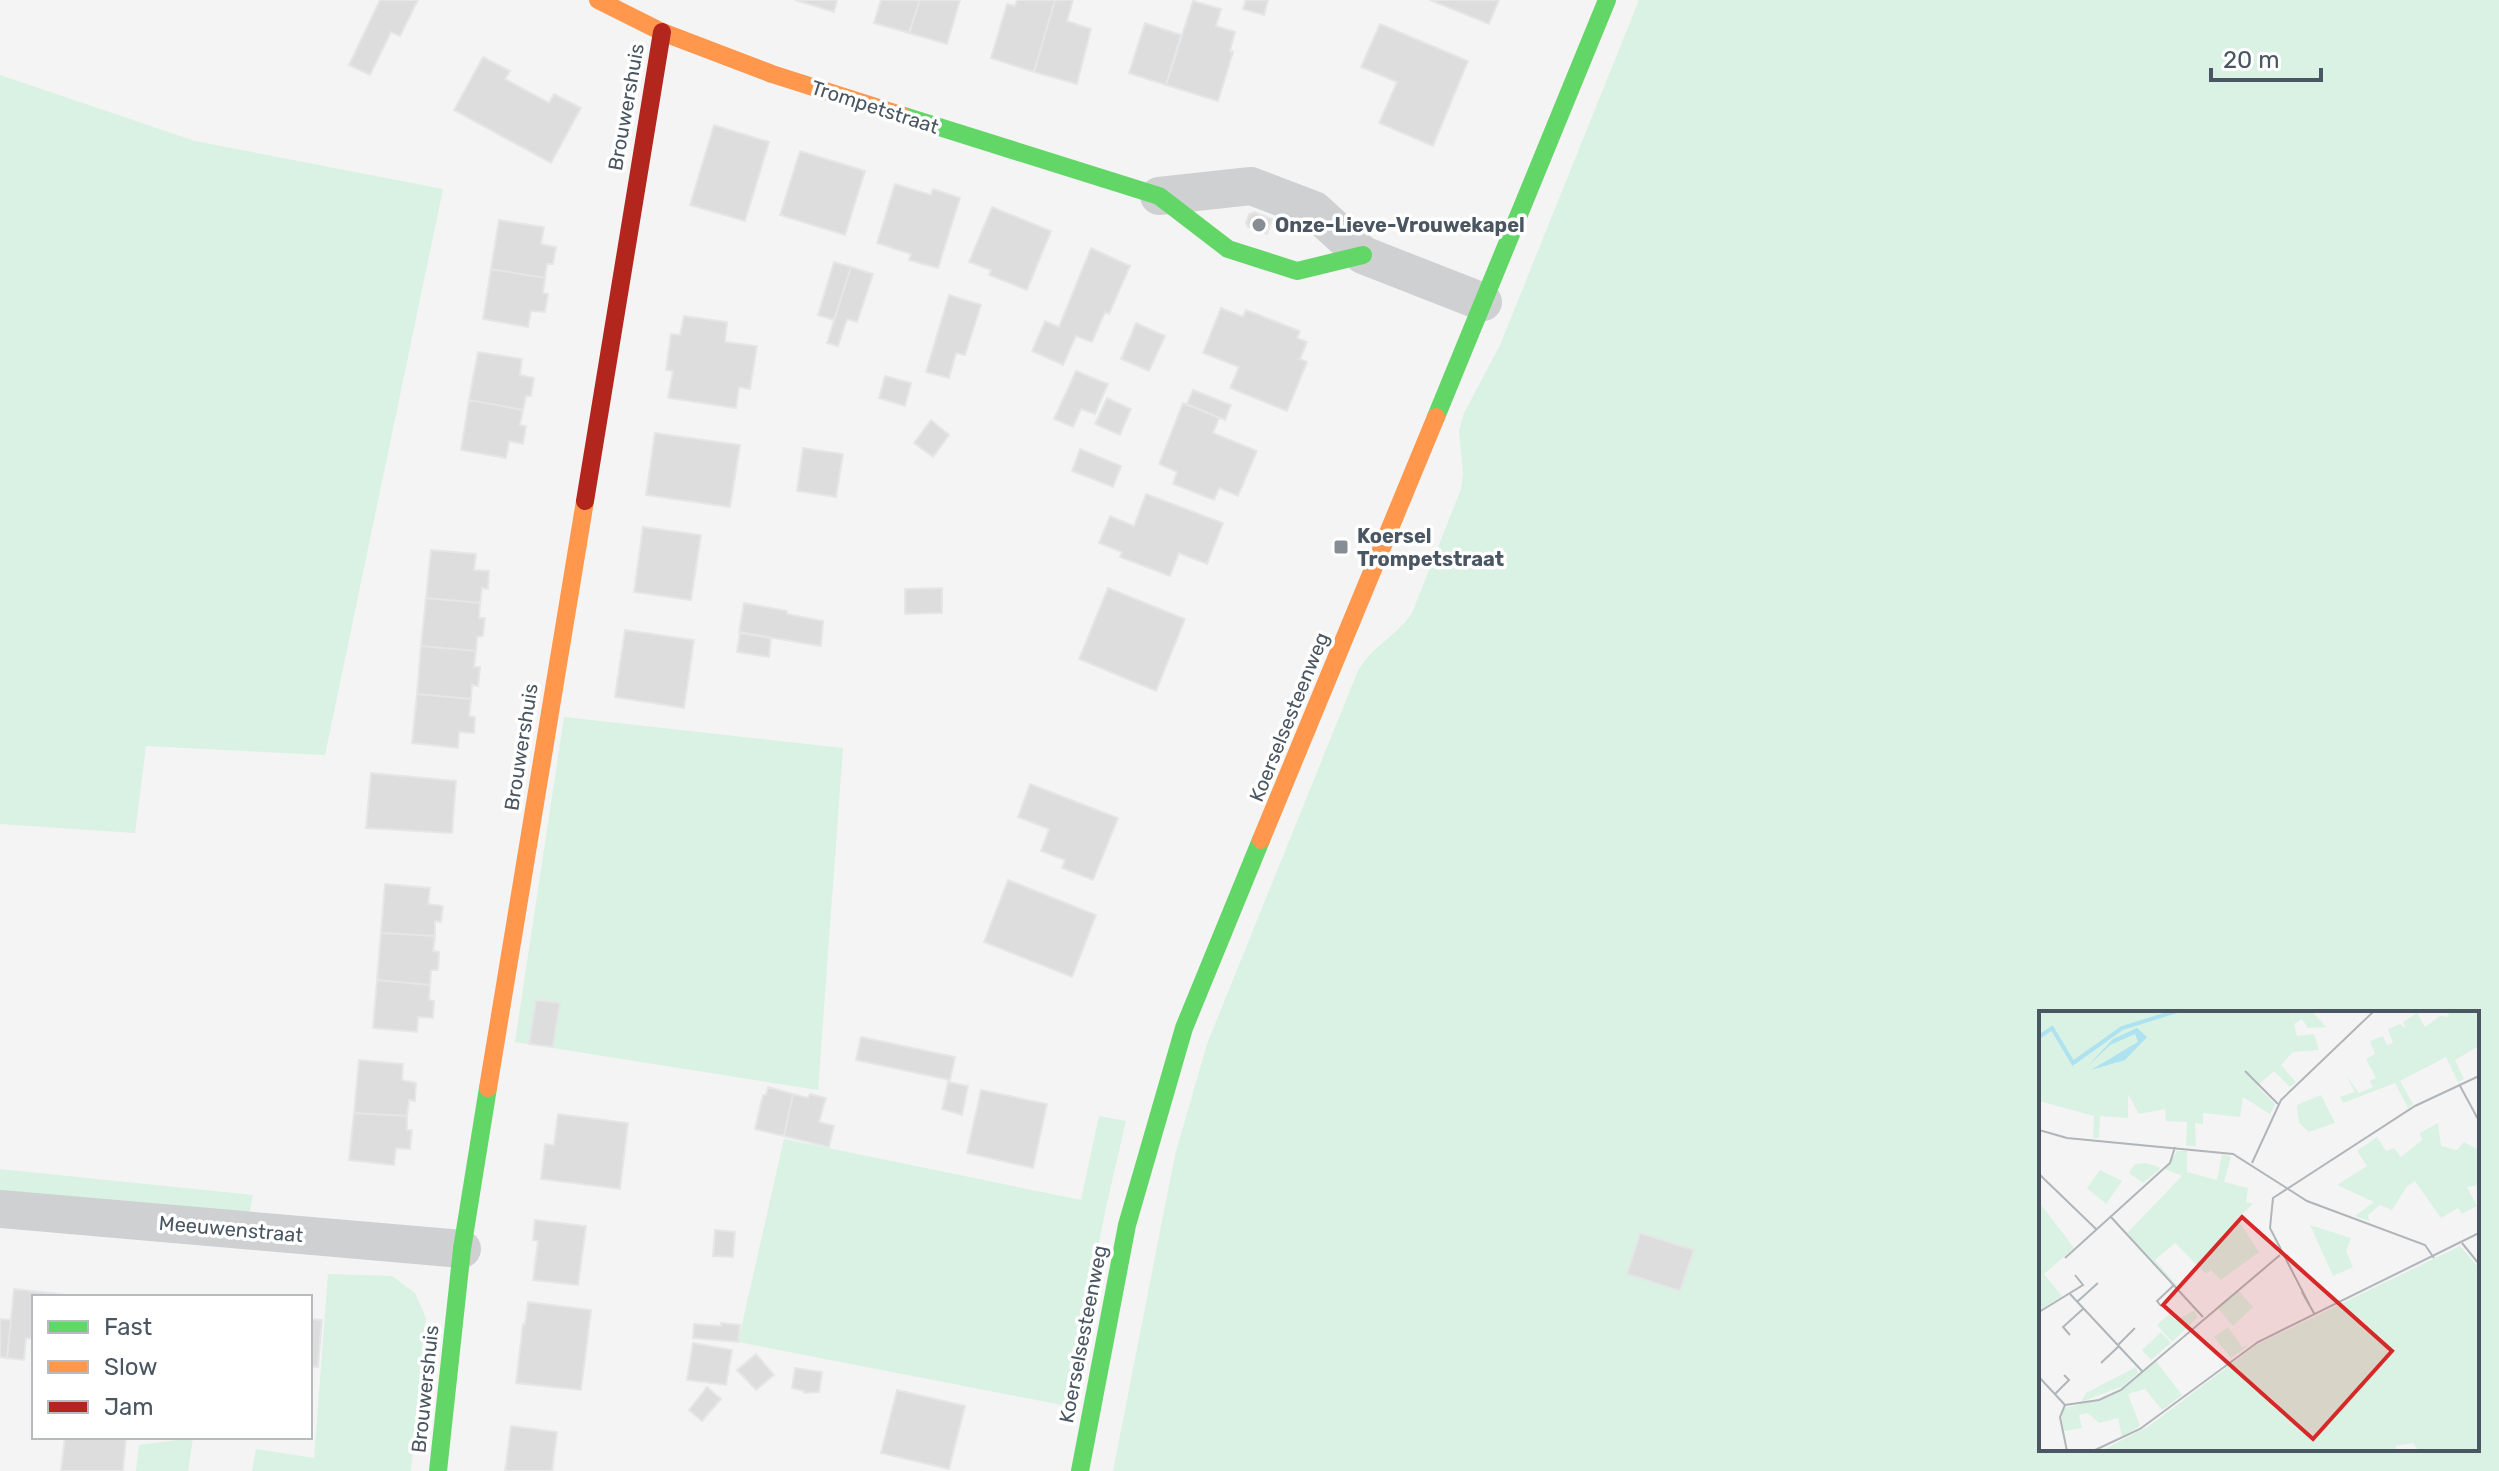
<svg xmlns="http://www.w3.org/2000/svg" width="2499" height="1471" font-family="Rubik,sans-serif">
<rect width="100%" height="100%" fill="#f4f4f4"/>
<path fill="#d9f2e3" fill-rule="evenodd" d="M 1639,0 L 2499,0 L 2499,1471 L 1113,1471 L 1175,1155 L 1207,1044 L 1357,673 C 1369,648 1397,636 1412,613 L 1461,489 L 1463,474 L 1459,430 L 1464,413 L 1500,345 ZM 2041,1013 L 2477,1013 L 2477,1449 L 2041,1449 Z
M 0,75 L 195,141 L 443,189 L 325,755 L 146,746 L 135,833 L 0,824 Z
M 564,717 L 843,748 L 818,1090 L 515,1042 Z
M 1099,1116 L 1126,1121 L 1106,1207 L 1067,1406 L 738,1342 L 784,1139 L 1081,1200 Z
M 0,1169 L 253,1195 L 249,1216 L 0,1193 Z
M 328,1274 L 392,1276 L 415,1293 L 426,1318 L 411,1471 L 252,1471 L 256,1449 L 314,1458 Z
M 193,1438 L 188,1471 L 136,1471 L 139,1445 Z"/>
<path fill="#ddddde" stroke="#e5e6e7" stroke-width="2" d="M 380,0 L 418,0 L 400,36 L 391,32 L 370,75 L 349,65 Z
M 795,0 L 837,0 L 834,12 Z
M 881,0 L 920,0 L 909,33 L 874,23 Z
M 920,0 L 960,0 L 947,44 L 909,33 Z
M 1017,0 L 1055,0 L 1034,72 L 991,58 L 1007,4 L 1015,6 Z
M 1055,0 L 1073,0 L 1067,21 L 1091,29 L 1077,84 L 1034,72 Z
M 1246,0 L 1268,0 L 1264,15 L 1243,9 Z
M 1430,0 L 1499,0 L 1489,24 Z
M 1193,1 L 1221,9 L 1216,26 L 1235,32 L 1230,51 L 1233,52 L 1218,101 L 1166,85 Z
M 1145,23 L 1181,35 L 1166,85 L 1129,73 Z
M 1380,24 L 1468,61 L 1433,146 L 1379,123 L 1397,82 L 1361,67 Z
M 483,57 L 510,71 L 505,79 L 549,103 L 554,94 L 581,108 L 551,163 L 454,110 Z
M 714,125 L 769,142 L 745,221 L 690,205 Z
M 800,151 L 865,171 L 845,235 L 780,215 Z
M 895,184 L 931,195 L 933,189 L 960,198 L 938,268 L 909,260 L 911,254 L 877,243 Z
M 992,207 L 1051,231 L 1027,290 L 989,275 L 991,270 L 969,262 Z
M 1254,212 L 1272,219 L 1267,234 L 1248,227 L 1246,223 L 1249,214 Z
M 499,220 L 544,227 L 541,244 L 556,247 L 553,264 L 547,264 L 545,278 L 491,269 Z
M 1091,248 L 1130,266 L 1109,314 L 1105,312 L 1092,342 L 1076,336 L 1063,365 L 1032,351 L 1045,321 L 1059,327 Z
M 834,262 L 851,267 L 834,320 L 818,315 Z
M 851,267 L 873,274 L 857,322 L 847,319 L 838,346 L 827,343 Z
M 491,269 L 545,278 L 543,293 L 548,294 L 545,312 L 531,311 L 528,327 L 483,319 Z
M 949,295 L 981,305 L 965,355 L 956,353 L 949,378 L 926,372 Z
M 1221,308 L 1243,317 L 1246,310 L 1300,331 L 1297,338 L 1307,342 L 1300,359 L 1307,362 L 1287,411 L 1230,388 L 1239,367 L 1203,353 Z
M 684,316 L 727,322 L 725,342 L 757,346 L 750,389 L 739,387 L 736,408 L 668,398 L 673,371 L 666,370 L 671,334 L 680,335 Z
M 1136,323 L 1165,336 L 1149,371 L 1121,359 Z
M 478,352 L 522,359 L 520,375 L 534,378 L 531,396 L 526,396 L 523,410 L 469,400 Z
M 1076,371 L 1108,384 L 1095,414 L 1081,409 L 1073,427 L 1054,419 Z
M 885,376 L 911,383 L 905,406 L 879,398 Z
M 1193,390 L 1231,405 L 1225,420 L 1187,404 Z
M 1107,398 L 1131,409 L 1120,435 L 1095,424 Z
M 469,400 L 523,410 L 520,425 L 526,426 L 523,444 L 509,441 L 506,458 L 461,450 Z
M 1183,403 L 1219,418 L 1213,433 L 1257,451 L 1238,496 L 1219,488 L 1214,500 L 1173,484 L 1177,472 L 1159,464 Z
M 931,420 L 949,435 L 933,457 L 914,443 Z
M 655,433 L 740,445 L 730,507 L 646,495 Z
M 803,448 L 843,454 L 836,497 L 797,491 Z
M 1080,449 L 1121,466 L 1113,487 L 1072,471 Z
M 1146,494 L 1223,523 L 1207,564 L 1179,553 L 1170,576 L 1120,557 L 1122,552 L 1099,543 L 1110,516 L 1134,526 Z
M 643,527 L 701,535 L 691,600 L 634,592 Z
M 431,550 L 476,554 L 474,570 L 489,571 L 488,589 L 482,588 L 480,603 L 426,598 Z
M 942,588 L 942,613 L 905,614 L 905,589 Z
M 1108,588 L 1185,619 L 1156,691 L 1079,659 Z
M 426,598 L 480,603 L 479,618 L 485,618 L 483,636 L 477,637 L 476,651 L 421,646 Z
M 744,603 L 787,611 L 787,614 L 823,621 L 821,646 L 739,632 Z
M 625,630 L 694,640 L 684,708 L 615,697 Z
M 740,633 L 771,638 L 769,657 L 737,652 Z
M 421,646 L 476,651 L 474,667 L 480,667 L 478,686 L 472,685 L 471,699 L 417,694 Z
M 417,694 L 471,699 L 469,716 L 475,717 L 474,733 L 459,732 L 458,748 L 412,743 Z
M 371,773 L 456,781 L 452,833 L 366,828 Z
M 1030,784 L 1118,818 L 1093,880 L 1062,868 L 1065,860 L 1041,851 L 1049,829 L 1018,817 Z
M 1008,880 L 1096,915 L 1072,977 L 984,942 Z
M 385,884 L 430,888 L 428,904 L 443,906 L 441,922 L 435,921 L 435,936 L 381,933 Z
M 381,933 L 435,936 L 433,951 L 439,952 L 438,970 L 431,970 L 430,985 L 377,980 Z
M 377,980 L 430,985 L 429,1000 L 434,1001 L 433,1018 L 418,1017 L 417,1032 L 373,1028 Z
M 536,1000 L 560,1003 L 553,1047 L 529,1044 Z
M 861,1037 L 955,1057 L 950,1080 L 856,1060 Z
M 359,1060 L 403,1064 L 402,1080 L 416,1083 L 415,1101 L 409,1100 L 407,1116 L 354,1113 Z
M 948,1082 L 968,1086 L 962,1115 L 942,1109 Z
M 768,1087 L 793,1094 L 784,1136 L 755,1129 L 763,1095 L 766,1095 Z
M 981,1090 L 1047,1104 L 1033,1168 L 967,1153 Z
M 793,1094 L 808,1098 L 810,1094 L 826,1098 L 819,1122 L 834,1126 L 829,1147 L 784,1136 Z
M 354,1113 L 407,1116 L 407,1130 L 412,1130 L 410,1149 L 396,1148 L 394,1165 L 349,1160 Z
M 558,1114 L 628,1123 L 620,1189 L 541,1179 L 545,1144 L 554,1145 Z
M 535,1220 L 586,1226 L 578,1285 L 533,1280 L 538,1241 L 533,1240 Z
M 715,1230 L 735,1232 L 733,1257 L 713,1256 Z
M 1640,1233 L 1694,1250 L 1680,1291 L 1627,1274 Z
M 14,1289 L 76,1296 L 34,1297 L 34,1339 L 26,1338 L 24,1360 L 7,1358 Z
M 528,1302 L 591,1310 L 581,1390 L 516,1383 L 523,1324 L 525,1324 Z
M 0,1319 L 11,1320 L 7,1358 L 0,1357 Z
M 310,1319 L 322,1320 L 318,1367 L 310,1366 Z
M 721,1323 L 740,1325 L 738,1342 L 693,1338 L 694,1324 L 721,1326 Z
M 693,1343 L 732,1350 L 726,1385 L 687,1380 Z
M 756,1354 L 774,1375 L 756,1390 L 737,1370 Z
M 795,1368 L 822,1372 L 819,1392 L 804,1393 L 804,1391 L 792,1388 Z
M 707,1387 L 721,1399 L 702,1421 L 689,1410 Z
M 897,1390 L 965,1406 L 949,1469 L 881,1453 Z
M 511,1426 L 557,1432 L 552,1471 L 505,1471 Z
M 65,1437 L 126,1437 L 123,1471 L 61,1471 Z"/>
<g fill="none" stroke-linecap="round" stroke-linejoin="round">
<path stroke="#ced0d2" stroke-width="38" d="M 1159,196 L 1251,186 L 1314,210 L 1363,255 L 1483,302
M 0,1209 L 462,1249"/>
<path stroke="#63d668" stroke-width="18" d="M 901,115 L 1159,196 L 1228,249 L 1297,271 L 1363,255
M 1436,417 L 1607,0
M 438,1471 L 462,1249 L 488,1088
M 1080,1471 L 1127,1225 L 1184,1028 L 1261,840"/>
<path stroke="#ff974d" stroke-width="18" d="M 598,0 L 662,32 L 772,74 L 901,115
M 1261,840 L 1436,417
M 488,1088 L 585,501"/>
<path stroke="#b3261e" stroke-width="18" d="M 585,501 L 662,32"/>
</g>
<g fill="#868d94" stroke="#fff" stroke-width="3">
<circle cx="1259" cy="225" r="8"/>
<rect x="1333" y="539" width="16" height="16" rx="4"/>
</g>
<g text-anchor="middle" stroke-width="7" stroke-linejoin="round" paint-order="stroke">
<g font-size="20" fill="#4a5661" stroke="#fff">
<text transform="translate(626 107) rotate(-80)" y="7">Brouwershuis</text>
<text transform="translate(875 107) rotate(18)" y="7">Trompetstraat</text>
<text transform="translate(1289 717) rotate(-68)" y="7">Koerselsesteenweg</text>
<text transform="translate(521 747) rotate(-81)" y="7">Brouwershuis</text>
<text transform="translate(231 1229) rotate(5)" y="7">Meeuwenstraat</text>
<text transform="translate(1083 1334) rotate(-79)" y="7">Koerselsesteenweg</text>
<text transform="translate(425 1389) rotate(-84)" y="7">Brouwershuis</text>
</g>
<g font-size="20" font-weight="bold" fill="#4a5661" stroke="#fff" text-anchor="start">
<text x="1275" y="232">Onze-Lieve-Vrouwekapel</text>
<text x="1357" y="543">Koersel<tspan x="1357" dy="23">Trompetstraat</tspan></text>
</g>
</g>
<g transform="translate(2039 1011)">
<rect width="440" height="440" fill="#f4f4f4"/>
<path d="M 0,0 L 273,0 L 287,16 L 269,17 L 263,8 L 255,13 L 258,25 L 275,23 L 280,39 L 254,41 L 242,54 L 257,71 L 251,76 L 235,60 L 218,75 L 236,93 L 231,103 L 204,86 L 201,106 L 164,102 L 164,113 L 156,112 L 157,135 L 147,135 L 148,111 L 127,110 L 126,98 L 100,103 L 89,83 L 89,107 L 61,105 L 60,127 L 54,127 L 55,105 L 0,90 ZM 409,0 L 440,0 L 440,35 L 416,49 L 425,68 L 419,71 L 407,46 L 361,70 L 374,93 L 369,97 L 356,72 L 304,92 L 301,86 L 316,81 L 307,64 L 320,82 L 334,76 L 331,70 L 337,67 L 327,48 L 336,43 L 331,30 L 344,25 L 348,34 L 354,32 L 349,18 L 361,13 L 367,18 L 364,11 L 378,2 L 386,16 L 401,5 L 410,6 ZM 282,84 L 296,112 L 270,121 L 260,112 L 258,94 ZM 399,112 L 402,135 L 418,139 L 425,131 L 440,139 L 440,174 L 428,176 L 438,195 L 423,203 L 419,197 L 402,207 L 376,170 L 368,175 L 353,199 L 341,194 L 329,204 L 330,210 L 316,205 L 335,191 L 298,174 L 328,155 L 318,140 L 338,126 L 347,140 L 355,137 L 362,146 L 383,129 L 381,122 ZM 138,140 L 148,140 L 148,161 L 178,169 L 183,143 L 192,146 L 185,171 L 209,177 L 207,191 L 214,193 L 198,208 L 220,241 L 182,269 L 172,259 L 167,263 L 136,232 L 116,249 L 153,292 L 88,222 L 143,165 L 126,158 ZM 107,152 L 122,157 L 104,172 L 90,162 L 96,153 ZM 61,159 L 83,170 L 67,193 L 48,177 ZM 0,191 L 35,237 L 5,263 L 23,285 L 0,300 ZM 271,214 L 312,227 L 307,240 L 314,256 L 294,265 ZM 421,235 L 440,257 L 440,440 L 380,440 L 374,432 L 357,435 L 357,440 L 62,440 L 110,415 L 219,333 ZM 199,279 L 214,296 L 194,315 L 178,296 ZM 134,300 L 135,310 L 155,300 L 159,306 L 133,331 L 118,314 ZM 189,316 L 203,336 L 210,334 L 192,347 L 175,326 ZM 122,321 L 132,332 L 112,349 L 103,339 ZM 117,350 L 143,384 L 123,399 L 106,378 L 89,383 L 101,415 L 83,426 L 79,407 L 60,412 L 49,402 L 40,404 L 43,417 L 25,420 L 22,402 L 26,397 L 72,385 ZM 97,356 L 99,362 L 84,375 L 42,391 L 47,382 Z" fill="#d9f2e3"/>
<path d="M 98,17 L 108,26 L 86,49 L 52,59 L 99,31 L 96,23 L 71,34 L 48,56 L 74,28 Z" fill="#aee2f0"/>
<path fill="none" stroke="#aee2f0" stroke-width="4" d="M 0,26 L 13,17 L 34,52 L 83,17 L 138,0"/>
<path fill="none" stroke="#b0b5b9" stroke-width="2" d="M 206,60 L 239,93M 420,73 L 440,110M 0,119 L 28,127 L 194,143 L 268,190 L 386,234 L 395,247M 213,152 L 242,89 L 335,0M 0,163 L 57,218M 71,205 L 164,306M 423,232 L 440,253M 26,247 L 131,152 L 136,136M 263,281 L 276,304M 31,283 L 103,360M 39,290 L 59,272M 122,295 L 118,290 L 135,274M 271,295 L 231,217 L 234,187 L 376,95 L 440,65M 0,301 L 44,274 L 36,264M 31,324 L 24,316 L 45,297M 79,334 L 96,317M 62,352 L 80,335M 0,366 L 26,394 L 21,406 L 28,440M 16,383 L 30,369 L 25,364M 26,394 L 60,389 L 82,379 L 241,244M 54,440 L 101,418 L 219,331 L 440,222"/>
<path fill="#d62828" fill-opacity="0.15" stroke="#d62828" stroke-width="4" d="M 203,206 L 353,340 L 274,428 L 124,294 Z"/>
<rect width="440" height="440" fill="none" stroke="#4a5661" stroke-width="4"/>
</g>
<rect x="32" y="1295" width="280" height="144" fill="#ffffff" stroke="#b7bbc0" stroke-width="2"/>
<rect x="48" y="1321" width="40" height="12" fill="#63d668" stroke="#b7bbc0" stroke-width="2"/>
<text x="104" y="1335" font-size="24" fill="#4a5661">Fast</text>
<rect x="48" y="1361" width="40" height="12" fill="#ff974d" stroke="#b7bbc0" stroke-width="2"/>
<text x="104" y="1375" font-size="24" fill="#4a5661">Slow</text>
<rect x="48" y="1401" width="40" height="12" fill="#b3261e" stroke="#b7bbc0" stroke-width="2"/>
<text x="104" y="1415" font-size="24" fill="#4a5661">Jam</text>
<path d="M2211 68v12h110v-12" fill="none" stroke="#4a5661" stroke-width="4"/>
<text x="2223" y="68" font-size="24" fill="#4a5661" stroke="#ffffff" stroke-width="6" paint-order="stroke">20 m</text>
</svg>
